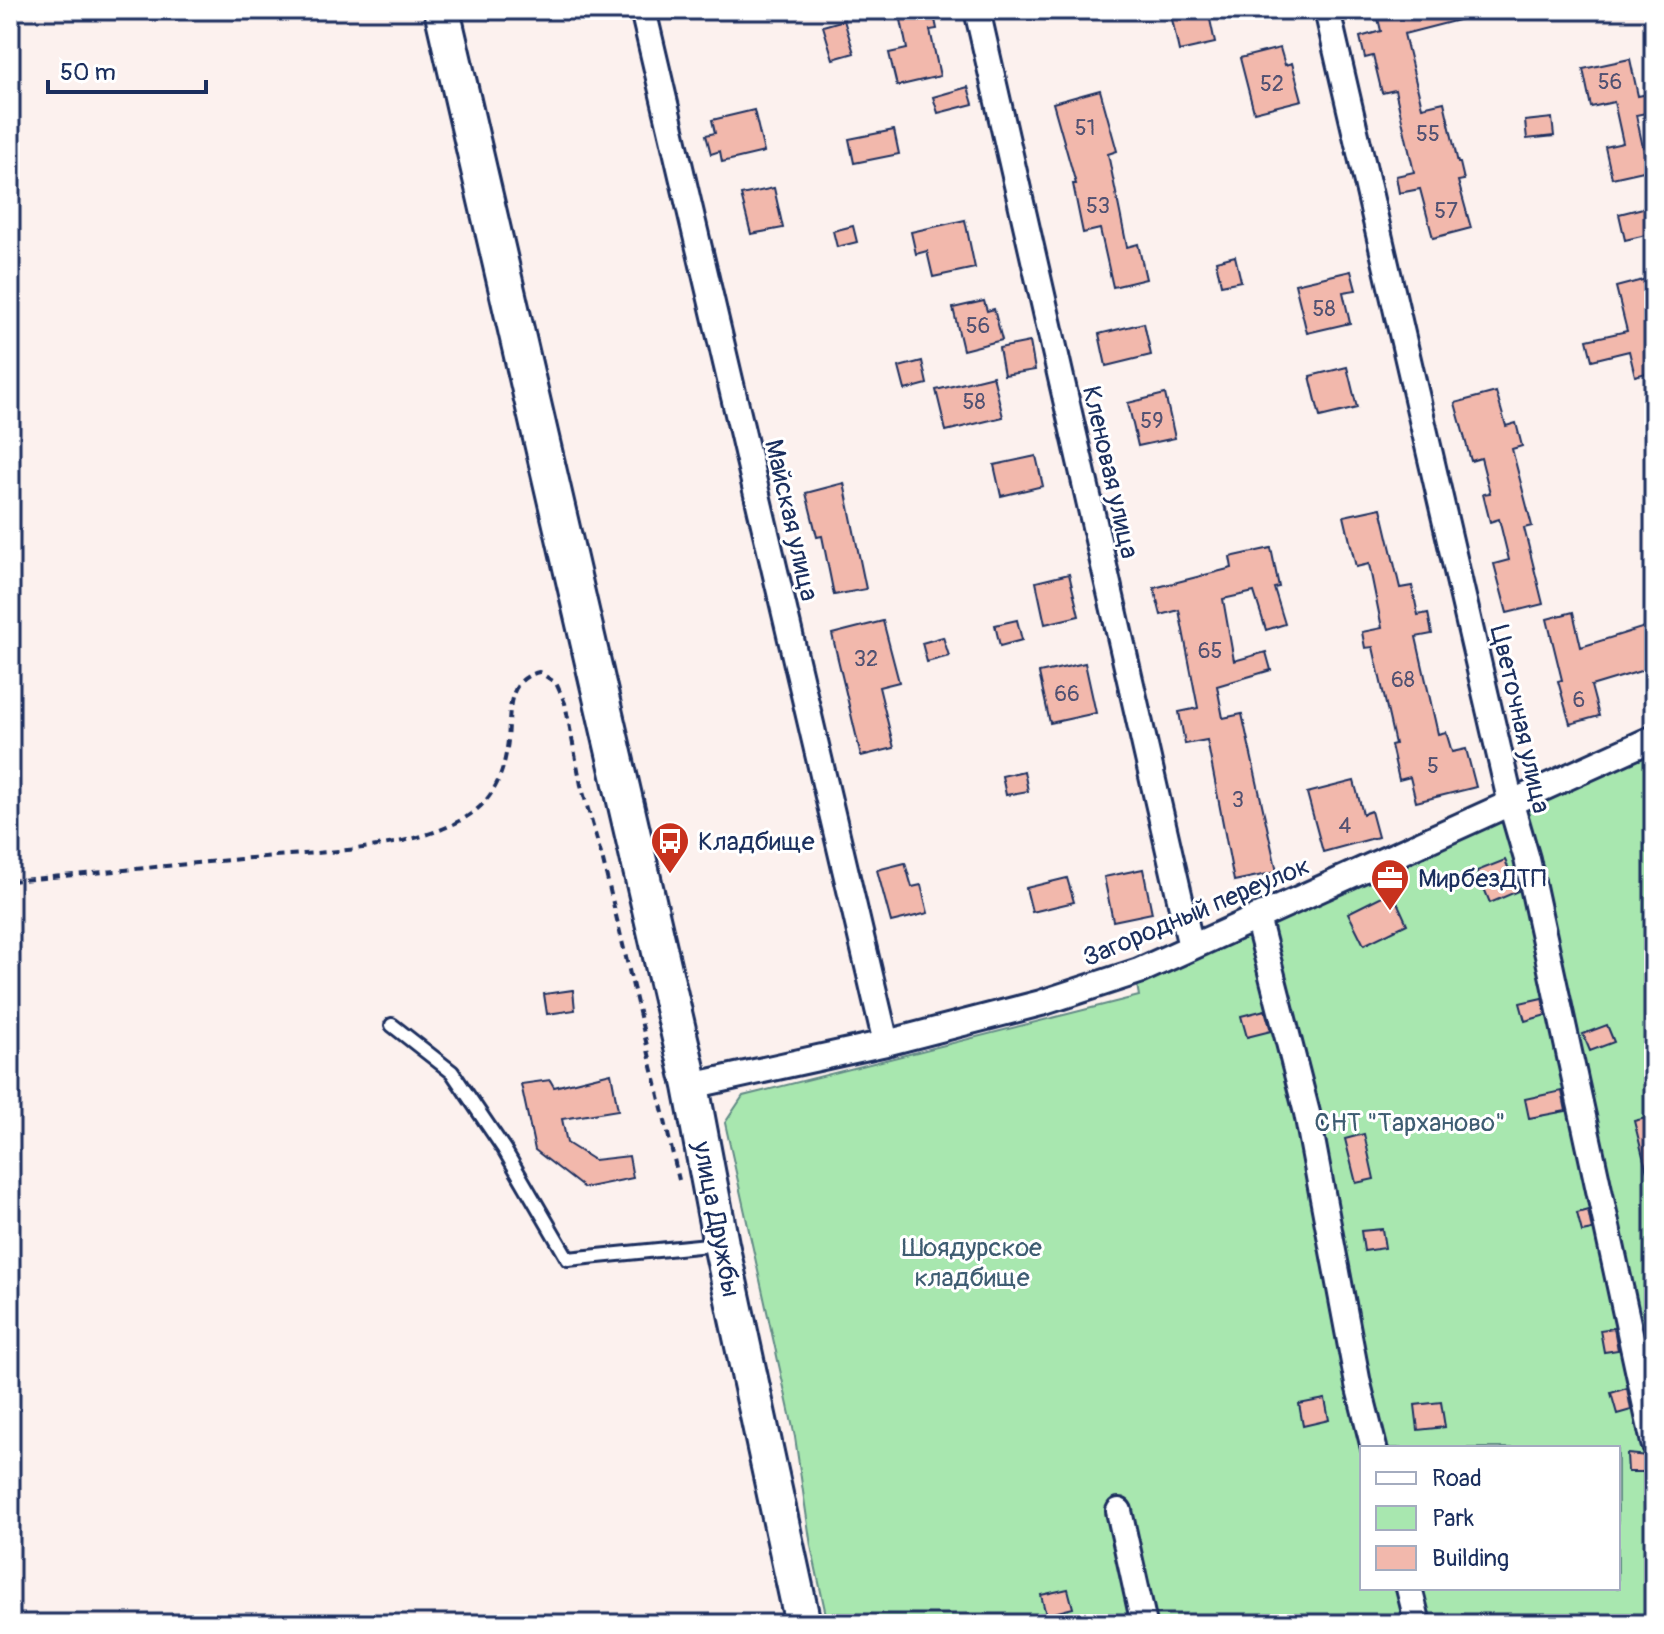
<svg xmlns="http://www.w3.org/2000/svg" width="1664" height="1634" font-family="Pangolin,sans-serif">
<rect width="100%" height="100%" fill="#fcf1ee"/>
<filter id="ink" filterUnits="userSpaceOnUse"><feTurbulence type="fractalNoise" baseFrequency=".0125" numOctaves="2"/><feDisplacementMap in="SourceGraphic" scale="16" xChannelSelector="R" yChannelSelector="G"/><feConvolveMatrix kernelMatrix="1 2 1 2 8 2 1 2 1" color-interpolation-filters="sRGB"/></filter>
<g filter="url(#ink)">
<path fill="#a8e7af" stroke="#628b86" stroke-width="2" fill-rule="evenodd" d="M 1654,743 L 1654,1624 L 828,1624 L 811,1546 L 795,1437 L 725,1123 L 743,1096 L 1139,996 L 1136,979 ZM 1362,1448 L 1618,1448 L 1618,1588 L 1362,1588 Z"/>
<path fill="#f2b8ac" stroke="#1b2f5e" stroke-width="2" d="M 899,10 L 933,10 L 937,29 L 930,30 L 940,76 L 897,86 L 889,53 L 907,49 Z
M 1170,10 L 1208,10 L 1215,43 L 1179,51 Z
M 1376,10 L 1474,10 L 1474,16 L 1404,34 L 1422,107 L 1444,102 L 1458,163 L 1460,163 L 1464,180 L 1458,181 L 1471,228 L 1433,238 L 1420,189 L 1399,193 L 1396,176 L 1414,172 L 1395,90 L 1382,93 L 1373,56 L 1365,58 L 1360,37 L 1381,31 Z
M 844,20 L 854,53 L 833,59 L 823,26 Z
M 1280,48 L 1285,65 L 1292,63 L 1302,100 L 1254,112 L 1240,58 Z
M 1630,59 L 1638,96 L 1648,94 L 1651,112 L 1636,115 L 1648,170 L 1612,178 L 1605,147 L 1623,143 L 1614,102 L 1591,107 L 1583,69 Z
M 968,87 L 973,104 L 938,113 L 933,97 Z
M 1100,90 L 1117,151 L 1108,154 L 1127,247 L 1138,244 L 1146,279 L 1113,287 L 1100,229 L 1083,233 L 1073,184 L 1076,184 L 1053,103 Z
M 754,110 L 764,152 L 722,162 L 720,151 L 711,154 L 706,135 L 715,133 L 712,120 Z
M 1552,118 L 1554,136 L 1527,139 L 1525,121 Z
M 894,130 L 899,154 L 854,163 L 849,139 Z
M 774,188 L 783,228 L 751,234 L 741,195 Z
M 1651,206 L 1654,233 L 1625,240 L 1619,214 Z
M 965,220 L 975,268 L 933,277 L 927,251 L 916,254 L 911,232 Z
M 853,226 L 857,242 L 837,247 L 833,231 Z
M 1235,256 L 1241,281 L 1221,285 L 1216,261 Z
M 1351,271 L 1356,290 L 1343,292 L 1350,323 L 1307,333 L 1295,284 Z
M 1654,277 L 1654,371 L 1635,376 L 1629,351 L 1592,360 L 1587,340 L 1627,331 L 1616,287 Z
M 984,301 L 987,311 L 994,309 L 1002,340 L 963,350 L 953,308 Z
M 1144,323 L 1151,355 L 1106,366 L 1099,334 Z
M 1030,342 L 1035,370 L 1004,375 L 999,348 Z
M 922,361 L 927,384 L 905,390 L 899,367 Z
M 1347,367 L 1357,408 L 1320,417 L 1310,376 Z
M 993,376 L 1003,417 L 946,431 L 936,390 Z
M 1496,392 L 1506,426 L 1516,423 L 1522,446 L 1512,449 L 1532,526 L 1524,528 L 1543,604 L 1507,613 L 1494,564 L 1509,560 L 1499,519 L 1490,522 L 1483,494 L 1490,493 L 1481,458 L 1471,461 L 1455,403 Z
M 1165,394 L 1175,438 L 1138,446 L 1128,403 Z
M 1036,456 L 1043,486 L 1001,496 L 994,465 Z
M 844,483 L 866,589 L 834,595 L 822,536 L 817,537 L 806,493 Z
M 1381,508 L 1400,588 L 1412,586 L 1418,615 L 1428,613 L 1432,634 L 1416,637 L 1438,734 L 1446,732 L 1452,752 L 1466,749 L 1476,787 L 1416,802 L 1410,777 L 1399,780 L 1391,745 L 1395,744 L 1373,647 L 1365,648 L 1362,632 L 1382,628 L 1369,564 L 1356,567 L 1344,516 Z
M 1271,548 L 1279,587 L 1274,588 L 1285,624 L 1266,630 L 1254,592 L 1223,599 L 1234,661 L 1266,652 L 1271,670 L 1217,686 L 1223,718 L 1242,714 L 1277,872 L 1234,881 L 1207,740 L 1185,744 L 1179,712 L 1198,708 L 1179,610 L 1161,615 L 1154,588 L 1232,568 L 1230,557 Z
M 1069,574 L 1079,616 L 1045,624 L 1036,582 Z
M 1573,612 L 1581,647 L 1654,624 L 1654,667 L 1591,686 L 1599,716 L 1570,724 L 1558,681 L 1562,680 L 1547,619 Z
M 1017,620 L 1022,640 L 1000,646 L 995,625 Z
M 883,621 L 899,682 L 879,687 L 894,748 L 861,756 L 832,634 Z
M 943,637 L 949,656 L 927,662 L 922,643 Z
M 1085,663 L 1096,713 L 1050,723 L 1039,673 Z
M 1024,771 L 1028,791 L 1006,795 L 1002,776 Z
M 1354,781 L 1363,814 L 1371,811 L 1378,837 L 1323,852 L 1307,793 Z
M 1505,860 L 1518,891 L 1490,903 L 1477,871 Z
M 905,863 L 912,887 L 921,885 L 928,913 L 891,922 L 877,870 Z
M 1143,869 L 1152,913 L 1113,921 L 1104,877 Z
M 1067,878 L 1074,902 L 1032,912 L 1026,888 Z
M 1392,891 L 1407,924 L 1364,945 L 1348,913 Z
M 573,990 L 575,1010 L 547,1014 L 544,994 Z
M 1542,998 L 1546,1015 L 1525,1021 L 1520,1003 Z
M 1265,1010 L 1271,1031 L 1247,1037 L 1241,1016 Z
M 1607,1025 L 1614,1042 L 1590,1051 L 1583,1034 Z
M 611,1073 L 618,1110 L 562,1119 L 567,1143 L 594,1160 L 629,1156 L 633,1178 L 584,1188 L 535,1150 L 521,1084 L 550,1080 L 554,1087 Z
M 1562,1091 L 1566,1111 L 1529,1118 L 1525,1099 Z
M 1654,1116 L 1654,1175 L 1648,1176 L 1634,1121 Z
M 1364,1134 L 1374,1179 L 1356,1183 L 1345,1139 Z
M 1588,1210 L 1592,1230 L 1582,1232 L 1577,1213 Z
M 1382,1229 L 1385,1248 L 1364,1251 L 1361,1231 Z
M 1614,1328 L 1618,1350 L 1604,1352 L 1600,1330 Z
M 1627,1388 L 1631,1410 L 1617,1414 L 1611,1393 Z
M 1325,1399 L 1329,1420 L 1303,1426 L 1299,1404 Z
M 1441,1402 L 1445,1427 L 1418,1430 L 1415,1405 Z
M 1627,1454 L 1648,1456 L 1648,1472 L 1628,1472 Z
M 1068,1589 L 1073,1608 L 1046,1615 L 1041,1595 Z"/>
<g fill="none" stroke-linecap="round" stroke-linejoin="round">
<defs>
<path id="service" d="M 392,1025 L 452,1072 L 504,1149 L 568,1259 L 718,1244"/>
<path id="minor" d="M 643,10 L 886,1043
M 977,10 L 1191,947
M 1327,10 L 1511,804 L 1527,859 L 1654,1443
M 1257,917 L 1307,1113 L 1358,1384 L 1374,1448
M 691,1086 L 886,1043 L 1041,1003 L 1139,971 L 1654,738
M 1119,1511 L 1144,1624
M 1409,1588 L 1418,1624"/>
<path id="secondary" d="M 442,10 L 691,1086 L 721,1244 L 803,1624"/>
</defs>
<use href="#service" stroke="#1b2f5e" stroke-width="18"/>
<use href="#minor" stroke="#1b2f5e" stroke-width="30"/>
<use href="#secondary" stroke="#1b2f5e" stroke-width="40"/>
<path stroke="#1b2f5e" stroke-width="4" stroke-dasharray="8 6" stroke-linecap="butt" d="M 10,881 C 87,874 163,866 240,859 C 308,852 420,853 475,811 C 495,795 503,773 507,748 C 512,719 502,681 539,672 L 556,683 L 565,703 L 581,785 L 603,861 L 679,1180"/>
<use href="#service" stroke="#fff" stroke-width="12"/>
<use href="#minor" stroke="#fff" stroke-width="24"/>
<use href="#secondary" stroke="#fff" stroke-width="34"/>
</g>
</g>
<defs>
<symbol id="bus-pin" viewBox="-11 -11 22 30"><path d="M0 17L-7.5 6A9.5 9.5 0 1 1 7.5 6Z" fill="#c8321e" stroke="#fff"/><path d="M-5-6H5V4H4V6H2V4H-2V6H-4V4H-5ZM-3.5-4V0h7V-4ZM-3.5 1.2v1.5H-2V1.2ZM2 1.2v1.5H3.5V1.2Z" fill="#fff"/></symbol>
<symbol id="office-pin" viewBox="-11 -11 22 30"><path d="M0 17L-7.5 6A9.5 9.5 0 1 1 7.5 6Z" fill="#c8321e" stroke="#fff"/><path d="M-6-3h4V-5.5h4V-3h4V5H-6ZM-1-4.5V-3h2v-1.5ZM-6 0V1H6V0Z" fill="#fff"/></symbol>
</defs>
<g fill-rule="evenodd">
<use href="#bus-pin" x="648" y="819" width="44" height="60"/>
<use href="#office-pin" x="1368" y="856" width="44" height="60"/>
</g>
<g text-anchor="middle" stroke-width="6" stroke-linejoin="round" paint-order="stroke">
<g font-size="22" fill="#515172">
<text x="1610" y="89">56</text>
<text x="1272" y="91">52</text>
<text x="1085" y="135">51</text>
<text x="1428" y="141">55</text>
<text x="1098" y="213">53</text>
<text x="1446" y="218">57</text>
<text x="1324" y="316">58</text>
<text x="978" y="333">56</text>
<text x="974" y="409">58</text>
<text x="1152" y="428">59</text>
<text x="1210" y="658">65</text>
<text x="866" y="666">32</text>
<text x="1403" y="687">68</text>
<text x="1067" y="701">66</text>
<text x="1579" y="707">6</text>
<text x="1433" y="773">5</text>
<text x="1238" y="807">3</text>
<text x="1345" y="833">4</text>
</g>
<g font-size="26" fill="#1b2f5e" stroke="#fff">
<text transform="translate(1111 472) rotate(77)" y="9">Кленовая улица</text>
<text transform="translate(792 520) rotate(77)" y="9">Майская улица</text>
<text transform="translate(1521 719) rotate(77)" y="9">Цветочная улица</text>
<text transform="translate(1196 911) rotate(-23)" y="9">Загородный переулок</text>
<text transform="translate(717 1219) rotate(79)" y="9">улица Дружбы</text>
</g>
<g font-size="26" fill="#1b2f5e" stroke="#fff" text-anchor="start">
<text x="698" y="850">Кладбище</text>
<text x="1418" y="887">МирбезДТП</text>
</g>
<g font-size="26" fill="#3e5d72" stroke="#fff">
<text x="1410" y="1131">СНТ "Тарханово"</text>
<text x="972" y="1256">Шоядурское<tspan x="972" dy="30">кладбище</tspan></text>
</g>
</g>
<rect width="1664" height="1634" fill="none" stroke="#fff" stroke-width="40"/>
<rect x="20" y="20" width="1624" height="1594" fill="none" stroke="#1b2f5e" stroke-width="3" filter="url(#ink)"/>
<rect x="1360" y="1446" width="260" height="144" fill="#ffffff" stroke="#a4acbf" stroke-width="2"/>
<rect x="1376" y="1472" width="40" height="12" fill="#ffffff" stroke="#a4acbf" stroke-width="2"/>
<text x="1432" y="1486" font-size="24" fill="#1b2f5e">Road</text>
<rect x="1376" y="1506" width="40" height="24" fill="#a8e7af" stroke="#a4acbf" stroke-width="2"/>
<text x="1432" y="1526" font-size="24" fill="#1b2f5e">Park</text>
<rect x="1376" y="1546" width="40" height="24" fill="#f2b8ac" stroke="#a4acbf" stroke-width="2"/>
<text x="1432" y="1566" font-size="24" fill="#1b2f5e">Building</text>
<path d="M48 80v12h158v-12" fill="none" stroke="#1b2f5e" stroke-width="4"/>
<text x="60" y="80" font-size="24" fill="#1b2f5e" stroke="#ffffff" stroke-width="6" paint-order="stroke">50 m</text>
</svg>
